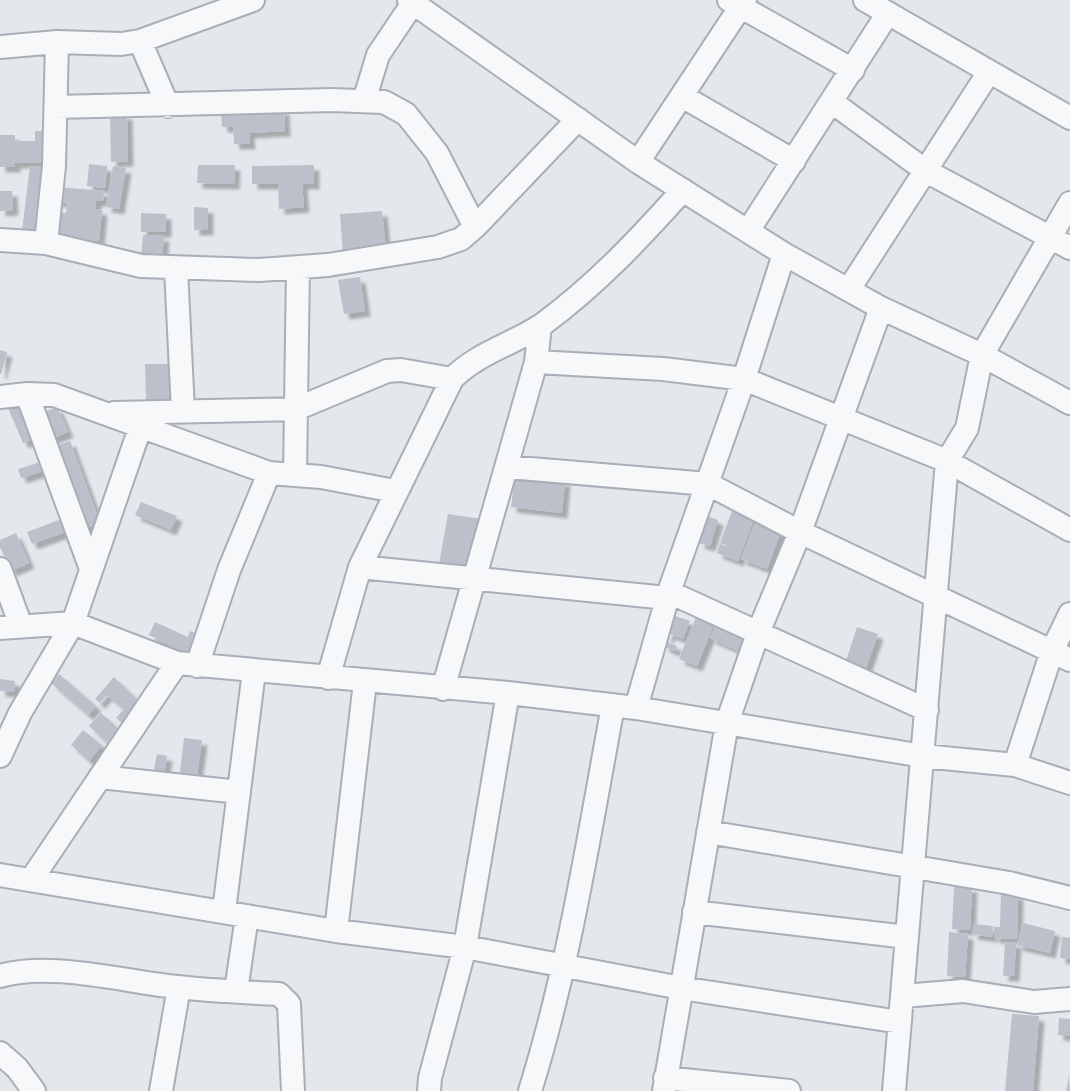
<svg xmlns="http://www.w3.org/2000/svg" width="1070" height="1091" font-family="'Fira Sans',sans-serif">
<defs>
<filter id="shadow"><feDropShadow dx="5.5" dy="5.5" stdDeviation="1.5" flood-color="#0004"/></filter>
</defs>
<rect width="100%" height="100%" fill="#e4e7ec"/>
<path fill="#bbc0ca" filter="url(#shadow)" d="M 284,109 L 285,131 L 249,133 L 250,144 L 234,144 L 233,127 L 222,127 L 221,113 Z
M 127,114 L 128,161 L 111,162 L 110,115 Z
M 35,131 L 53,131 L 54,162 L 15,163 L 15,167 L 0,167 L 0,135 L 15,135 L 15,141 L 35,141 Z
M 89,164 L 107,166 L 105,188 L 87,186 Z
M 198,165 L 235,165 L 234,184 L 197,183 Z
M 314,165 L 314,184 L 302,184 L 304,207 L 279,209 L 278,184 L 252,184 L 252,166 Z
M 30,166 L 53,169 L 44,234 L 22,231 Z
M 113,166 L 126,168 L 119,209 L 106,207 Z
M 58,187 L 104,191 L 103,201 L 96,201 L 95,209 L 102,210 L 99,241 L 53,237 L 55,212 L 66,213 L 67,203 L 56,201 Z
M 0,191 L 12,191 L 13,210 L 0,211 Z
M 194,207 L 208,208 L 208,230 L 194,230 Z
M 382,211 L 386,250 L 343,254 L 340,214 Z
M 141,213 L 166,214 L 166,232 L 141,232 Z
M 143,235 L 164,236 L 162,259 L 141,257 Z
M 360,277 L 365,311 L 344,314 L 338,280 Z
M 0,350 L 7,352 L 1,374 L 0,374 Z
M 145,364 L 168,364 L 169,401 L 146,401 Z
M 21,395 L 38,437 L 23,443 L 5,401 Z
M 57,407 L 68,432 L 52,439 L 42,413 Z
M 70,441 L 100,523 L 81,530 L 51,448 Z
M 47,460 L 50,469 L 21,478 L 18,469 Z
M 515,475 L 565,481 L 562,513 L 511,507 Z
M 141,502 L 177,516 L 171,530 L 135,515 Z
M 734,506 L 756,514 L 738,561 L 717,553 L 720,544 L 736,549 L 720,543 Z
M 448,514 L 482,519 L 474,569 L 439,564 Z
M 707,516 L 718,520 L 710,546 L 699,543 Z
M 67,517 L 71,530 L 32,544 L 27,532 Z
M 757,517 L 783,526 L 767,569 L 741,559 Z
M 16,533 L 29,563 L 11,571 L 0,547 L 0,540 Z
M 698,612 L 716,619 L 697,666 L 679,659 Z
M 673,615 L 690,621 L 683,639 L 670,634 L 668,638 L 665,637 Z
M 155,622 L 188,637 L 190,631 L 197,634 L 191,655 L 149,635 Z
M 717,623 L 748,637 L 741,652 L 710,638 Z
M 857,627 L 878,634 L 865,671 L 845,664 Z
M 665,641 L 677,646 L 674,651 L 663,646 Z
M 59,674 L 96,706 L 88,715 L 51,683 Z
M 114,677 L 147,709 L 129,729 L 116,718 L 124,709 L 107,695 L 100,703 L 95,699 Z
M 0,679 L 15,681 L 14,692 L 0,691 Z
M 101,713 L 129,738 L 116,751 L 89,726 Z
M 83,730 L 102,745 L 89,761 L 71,745 Z
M 184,738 L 202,740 L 196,784 L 179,781 Z
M 157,754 L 167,756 L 163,782 L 152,780 Z
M 954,886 L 972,887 L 970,930 L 952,929 Z
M 1001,893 L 1018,894 L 1017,939 L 994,938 L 994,927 L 1000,927 Z
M 1023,923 L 1055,931 L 1050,953 L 1017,945 Z
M 974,924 L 993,926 L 992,937 L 972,934 Z
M 949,932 L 968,934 L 965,977 L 947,976 Z
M 1062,937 L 1070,938 L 1070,959 L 1060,958 Z
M 1005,942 L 1016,942 L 1014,976 L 1003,976 Z
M 1012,1014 L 1039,1016 L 1033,1091 L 1005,1091 Z
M 1059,1018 L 1070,1019 L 1070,1036 L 1058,1035 Z
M 1069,1076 L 1070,1091 L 1066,1091 Z"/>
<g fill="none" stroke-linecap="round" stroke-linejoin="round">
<defs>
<path id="minor" d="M 409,0 L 638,162 L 784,254 L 881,308 L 982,355 L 1070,403
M 729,0 L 853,70
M 865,0 L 1070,118
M 140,41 L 168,106
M 0,47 L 57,42 L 121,44 L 140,41 L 253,0
M 682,96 L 794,161
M 364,101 L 378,55 L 415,0
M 832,102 L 926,171 L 1070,248
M 56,107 L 331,100 L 384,102 L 406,114 L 437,153 L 475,227
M 638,162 L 745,0
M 748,231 L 888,13
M 0,240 L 46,243 L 141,266 L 259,270 L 328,265 L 438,247 L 461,239 L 475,227 L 578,119
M 46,243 L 54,166 L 57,42
M 176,269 L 183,411
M 849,289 L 989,72
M 536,362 L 663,369 L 744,379 L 947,461 L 1070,530
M 27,394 L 91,569
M 0,397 L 27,394 L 54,395 L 269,473 L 321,477 L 395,491
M 114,413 L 296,409 L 387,371 L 401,370 L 452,379
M 507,467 L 708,484 L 800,532 L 1070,660
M 295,475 L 298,268
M 360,567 L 667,598
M 0,569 L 21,626
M 669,592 L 927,710
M 0,628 L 73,623 L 177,663 L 508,693 L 636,708 L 923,756 L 1015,765 L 1070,783
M 197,666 L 229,570 L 269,473
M 328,678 L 360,567 L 452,379 C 477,353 514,344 543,324 C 596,285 639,239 683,190
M 443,689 L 536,362 L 540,326
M 636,708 L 669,592 L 744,379 L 784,254
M 0,756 L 20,713 L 73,623 L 140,428
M 1015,765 L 1052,651 L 1070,614
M 100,777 L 239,792
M 708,832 L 1009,883 L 1070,898
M 0,875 L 336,931 L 465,947 L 681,988 L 900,1022
M 31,880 L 177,663
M 224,911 L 254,671
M 694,912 L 907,937
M 336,931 L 365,682
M 0,976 C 50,961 126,982 178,987 C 212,991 245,992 279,994 L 289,1004 L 293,1091
M 236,991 L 247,916
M 903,996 L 963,991 L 1034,1002 L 1070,999
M 0,1053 L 17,1068 L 34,1091
M 665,1078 L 789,1091
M 161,1091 L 179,987
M 429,1091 L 430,1078 L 465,947 L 508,693
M 530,1091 C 569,966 589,835 613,706
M 664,1091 L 727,723 L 758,633 L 800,532 L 881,308
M 894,1091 L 947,461 L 967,428 L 982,355 L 1070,203"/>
</defs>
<use href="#minor" stroke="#a9aeb7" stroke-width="26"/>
<use href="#minor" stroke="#f7f8fa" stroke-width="22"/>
</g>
</svg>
